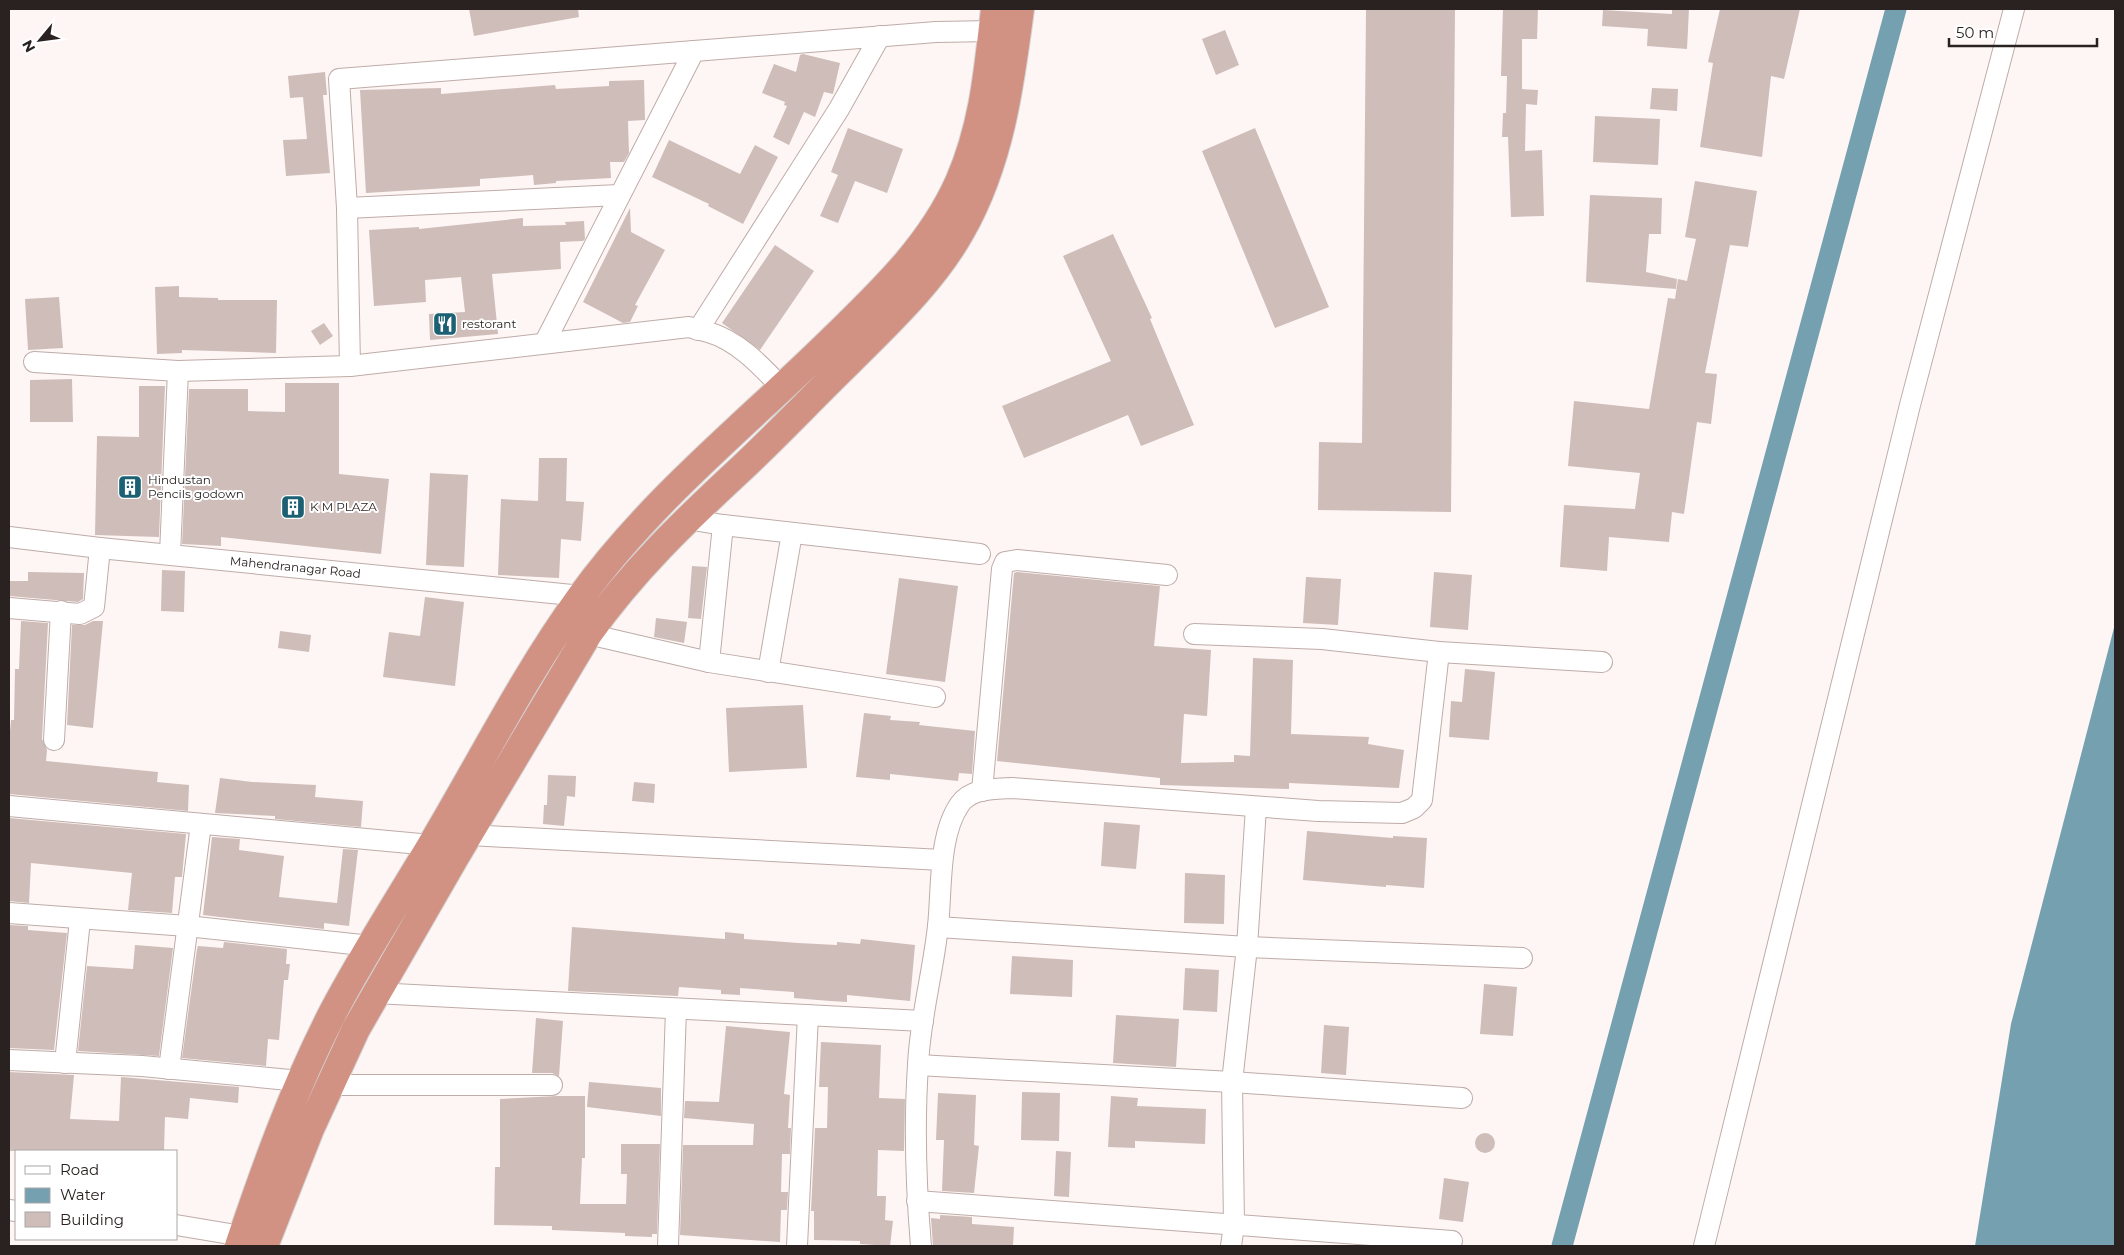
<svg xmlns="http://www.w3.org/2000/svg" width="2124" height="1255" font-family="Montserrat,sans-serif">
<rect width="100%" height="100%" fill="#fef6f4"/>
<path fill="#75a0af" d="M 2115,624 L 2115,1246 L 1975,1246 L 2011,1024 Z"/>
<g fill="none" stroke-linecap="round" stroke-linejoin="round">
<path stroke="#75a0af" stroke-width="21" d="M 1562,1246 L 1896,9"/>
</g>
<path fill="#cfbdb9" d="M 469,9 L 578,9 L 579,17 L 474,36 Z
M 1366,9 L 1455,9 L 1451,512 L 1318,510 L 1319,442 L 1362,443 Z
M 1503,9 L 1538,9 L 1537,39 L 1522,39 L 1522,89 L 1538,90 L 1537,105 L 1526,104 L 1525,151 L 1542,150 L 1544,216 L 1511,217 L 1508,137 L 1502,137 L 1503,113 L 1506,113 L 1507,76 L 1501,76 Z
M 1672,9 L 1689,9 L 1687,49 L 1647,46 L 1648,29 L 1602,26 L 1603,10 L 1672,14 Z
M 1720,9 L 1800,9 L 1784,79 L 1771,76 L 1762,157 L 1700,147 L 1713,63 L 1708,62 Z
M 1225,30 L 1239,65 L 1216,75 L 1202,39 Z
M 803,54 L 840,63 L 833,94 L 824,92 L 815,117 L 804,112 L 789,145 L 773,137 L 787,106 L 784,105 L 785,102 L 762,93 L 774,64 L 796,72 L 800,55 Z
M 325,72 L 327,95 L 323,95 L 330,173 L 286,176 L 283,140 L 307,139 L 303,97 L 290,98 L 288,76 Z
M 644,80 L 645,120 L 628,121 L 629,153 L 624,162 L 610,162 L 611,178 L 556,181 L 556,183 L 534,185 L 533,175 L 480,179 L 480,186 L 366,193 L 360,90 L 441,88 L 441,94 L 555,85 L 556,89 L 609,86 L 609,81 Z
M 1652,88 L 1678,89 L 1677,111 L 1650,109 Z
M 1595,116 L 1660,119 L 1658,165 L 1593,162 Z
M 848,128 L 903,149 L 887,193 L 855,181 L 838,223 L 820,216 L 838,175 L 831,172 Z
M 1255,128 L 1329,307 L 1275,328 L 1202,151 Z
M 669,140 L 740,174 L 755,145 L 778,157 L 743,224 L 708,206 L 709,204 L 652,177 Z
M 1695,181 L 1757,191 L 1748,247 L 1730,245 L 1705,373 L 1717,374 L 1711,424 L 1697,422 L 1684,514 L 1672,512 L 1669,542 L 1609,537 L 1607,571 L 1560,567 L 1564,505 L 1635,509 L 1640,473 L 1568,466 L 1574,401 L 1649,409 L 1668,298 L 1675,299 L 1678,279 L 1687,281 L 1696,239 L 1685,237 Z
M 1590,195 L 1662,198 L 1661,234 L 1649,234 L 1646,272 L 1677,279 L 1676,289 L 1586,282 Z
M 630,208 L 631,232 L 665,250 L 635,305 L 638,306 L 630,322 L 623,323 L 583,302 Z
M 523,218 L 523,226 L 566,225 L 565,222 L 584,221 L 585,239 L 583,241 L 560,242 L 561,269 L 492,274 L 498,334 L 430,340 L 429,314 L 465,312 L 461,277 L 425,280 L 426,302 L 374,306 L 369,230 L 419,227 L 419,229 Z
M 1113,234 L 1152,318 L 1150,319 L 1194,425 L 1141,446 L 1128,415 L 1024,458 L 1002,406 L 1111,361 L 1063,256 Z
M 775,245 L 814,271 L 760,350 L 722,323 Z
M 179,286 L 179,297 L 218,298 L 218,300 L 277,300 L 276,353 L 182,350 L 182,353 L 157,354 L 155,287 Z
M 59,297 L 63,348 L 28,350 L 25,299 Z
M 324,323 L 333,336 L 320,345 L 311,331 Z
M 72,379 L 73,422 L 30,422 L 30,380 Z
M 285,383 L 339,383 L 339,474 L 389,479 L 381,554 L 221,537 L 221,546 L 182,544 L 189,389 L 248,389 L 248,411 L 285,412 Z
M 139,386 L 165,386 L 159,537 L 95,535 L 97,436 L 139,437 Z
M 539,458 L 567,458 L 566,501 L 584,502 L 581,541 L 561,539 L 559,578 L 498,575 L 501,499 L 538,501 Z
M 430,473 L 468,475 L 464,567 L 426,565 Z
M 692,566 L 707,567 L 701,619 L 688,618 Z
M 162,570 L 185,571 L 184,612 L 161,611 Z
M 28,572 L 84,573 L 83,599 L 78,602 L 9,596 L 9,581 L 28,581 Z
M 1017,572 L 1160,586 L 1154,646 L 1211,650 L 1207,716 L 1184,714 L 1181,763 L 1234,762 L 1234,755 L 1250,756 L 1253,658 L 1293,660 L 1291,734 L 1369,737 L 1368,744 L 1404,750 L 1399,788 L 1289,783 L 1289,789 L 1160,785 L 1160,778 L 997,761 L 1014,573 Z
M 1434,572 L 1472,575 L 1468,630 L 1430,627 Z
M 1306,577 L 1341,579 L 1338,625 L 1303,623 Z
M 899,578 L 958,586 L 945,682 L 886,674 Z
M 425,597 L 464,602 L 455,686 L 383,677 L 389,632 L 420,636 Z
M 656,618 L 687,622 L 684,643 L 654,637 Z
M 21,621 L 48,623 L 42,739 L 47,750 L 46,761 L 158,772 L 157,782 L 189,785 L 188,811 L 9,794 L 9,743 L 11,720 L 14,720 L 15,669 L 19,669 Z
M 93,621 L 103,621 L 93,728 L 67,725 L 72,625 L 85,625 Z
M 280,631 L 311,635 L 309,652 L 278,648 Z
M 1465,669 L 1495,672 L 1489,740 L 1449,737 L 1451,701 L 1462,702 Z
M 803,705 L 807,768 L 729,772 L 726,708 Z
M 864,713 L 891,716 L 890,720 L 920,722 L 919,725 L 975,731 L 972,774 L 959,773 L 958,781 L 890,774 L 890,780 L 856,777 Z
M 548,775 L 576,776 L 575,797 L 567,796 L 564,826 L 543,824 L 544,805 L 547,805 Z
M 220,778 L 252,782 L 316,785 L 315,797 L 363,801 L 361,827 L 275,819 L 275,816 L 215,813 Z
M 634,782 L 655,784 L 654,803 L 632,801 Z
M 9,818 L 186,834 L 182,877 L 175,877 L 172,913 L 128,910 L 132,873 L 31,863 L 29,903 L 9,901 Z
M 1104,822 L 1140,825 L 1136,869 L 1101,866 Z
M 1307,831 L 1393,838 L 1393,836 L 1427,838 L 1424,888 L 1386,885 L 1386,887 L 1303,880 Z
M 212,837 L 240,839 L 239,850 L 284,856 L 279,897 L 337,903 L 343,849 L 358,850 L 349,926 L 324,923 L 324,929 L 203,915 Z
M 1185,873 L 1225,875 L 1224,924 L 1184,923 Z
M 9,925 L 28,926 L 28,930 L 67,933 L 54,1050 L 9,1048 Z
M 572,927 L 725,939 L 725,932 L 744,934 L 744,939 L 798,943 L 837,945 L 837,942 L 860,944 L 861,939 L 915,945 L 910,1001 L 847,995 L 847,1002 L 830,1001 L 794,998 L 794,992 L 740,988 L 740,995 L 721,994 L 721,990 L 679,987 L 678,996 L 568,991 Z
M 224,942 L 287,949 L 286,964 L 290,964 L 288,980 L 284,980 L 279,1040 L 268,1039 L 266,1066 L 182,1058 L 197,949 L 198,946 L 223,948 Z
M 135,945 L 173,948 L 159,1056 L 78,1051 L 87,966 L 133,969 Z
M 1012,956 L 1073,960 L 1072,997 L 1010,994 Z
M 1185,968 L 1219,970 L 1217,1012 L 1183,1010 Z
M 1484,984 L 1517,987 L 1513,1036 L 1480,1034 Z
M 1116,1015 L 1179,1019 L 1176,1067 L 1113,1063 Z
M 536,1018 L 563,1021 L 559,1076 L 552,1073 L 532,1073 Z
M 1324,1025 L 1349,1027 L 1346,1075 L 1321,1073 Z
M 726,1026 L 790,1032 L 784,1094 L 790,1095 L 788,1128 L 791,1128 L 790,1154 L 782,1154 L 781,1192 L 788,1192 L 787,1210 L 781,1210 L 780,1242 L 680,1235 L 683,1145 L 753,1145 L 754,1124 L 684,1118 L 685,1101 L 719,1102 Z
M 821,1042 L 881,1045 L 879,1098 L 905,1099 L 904,1151 L 878,1150 L 877,1196 L 886,1196 L 885,1220 L 893,1221 L 890,1246 L 860,1244 L 860,1241 L 814,1240 L 814,1211 L 811,1211 L 815,1128 L 827,1128 L 828,1087 L 819,1087 Z
M 9,1072 L 74,1075 L 70,1119 L 119,1121 L 121,1077 L 239,1087 L 238,1103 L 190,1098 L 188,1119 L 165,1117 L 164,1151 L 9,1151 Z
M 589,1082 L 661,1088 L 661,1116 L 587,1107 Z
M 1022,1092 L 1060,1093 L 1059,1141 L 1021,1140 Z
M 938,1093 L 976,1095 L 974,1145 L 979,1146 L 974,1193 L 942,1191 L 944,1140 L 936,1140 Z
M 557,1096 L 585,1096 L 585,1158 L 582,1158 L 580,1204 L 626,1204 L 627,1174 L 621,1174 L 621,1144 L 660,1144 L 657,1234 L 652,1234 L 652,1237 L 625,1236 L 625,1233 L 552,1230 L 552,1226 L 494,1225 L 495,1167 L 500,1167 L 500,1099 Z
M 1111,1096 L 1138,1098 L 1137,1106 L 1206,1109 L 1205,1144 L 1135,1141 L 1135,1148 L 1108,1147 Z
M1475 1143a10 10 0 1 1 20 0a10 10 0 1 1-20 0Z
M 1056,1151 L 1071,1152 L 1069,1197 L 1054,1196 Z
M 1444,1178 L 1469,1182 L 1463,1222 L 1439,1219 Z
M 940,1215 L 972,1217 L 972,1224 L 1014,1227 L 1013,1246 L 933,1246 L 931,1218 L 940,1219 Z"/>
<g fill="none" stroke-linecap="round" stroke-linejoin="round">
<defs>
<g id="minor">
<path d="M 694,51 L 936,32 L 992,31"/>
<path d="M 347,208 L 619,195"/>
<path d="M 698,330 L 839,109 L 880,36"/>
<path d="M 34,362 L 178,371 L 350,366 L 689,327 C 695,329 702,330 708,332 C 739,341 762,367 783,389"/>
<path d="M 350,366 L 347,208 L 339,79 L 694,51 L 545,342"/>
<path d="M 687,519 L 723,525 L 980,554"/>
<path id="s1" d="M 9,537 L 100,548 L 582,596"/>
<path d="M 170,554 L 178,371"/>
<path d="M 9,608 L 80,614 L 94,607 L 100,548"/>
<path d="M 588,634 L 709,662 L 935,697"/>
<path d="M 1194,634 L 1322,639 L 1439,652 L 1602,662"/>
<path d="M 709,662 L 723,525"/>
<path d="M 768,672 L 792,533"/>
<path d="M 54,740 L 61,611"/>
<path d="M 982,791 L 1002,569 L 1005,562 L 1017,560 L 1167,575"/>
<path d="M 9,806 L 431,845"/>
<path d="M 469,835 L 942,860"/>
<path d="M 9,913 L 187,926 L 371,946"/>
<path d="M 938,927 L 1247,947 L 1522,958"/>
<path d="M 375,993 L 923,1021"/>
<path d="M 9,1060 L 142,1066 L 300,1081"/>
<path d="M 65,1063 L 80,920"/>
<path d="M 918,1065 L 1232,1082 L 1462,1098"/>
<path d="M 169,1069 L 201,824"/>
<path d="M 329,1085 L 552,1085"/>
<path d="M 917,1201 L 1452,1241"/>
<path d="M 9,1210 L 16,1211"/>
<path d="M 176,1225 L 242,1236"/>
<path d="M 668,1246 L 676,1009"/>
<path d="M 797,1246 L 808,1015"/>
<path d="M 921,1246 C 916,1187 914,1125 918,1065 C 920,1018 933,973 938,926 C 942,890 938,835 960,804 C 971,788 994,789 1012,788 L 1318,811 L 1402,813 L 1414,808 L 1422,800 L 1439,652"/>
<path d="M 1231,1246 L 1234,1225 L 1232,1082 L 1247,947 L 1256,807"/>
<path d="M 1704,1246 L 1910,405 L 2014,9"/>
</g>
<path id="trunk" d="M 239,1246 C 266,1166 294,1088 333,1012 C 366,949 406,889 442,827 C 487,750 528,670 580,598 C 651,499 749,422 834,338 C 882,291 931,245 959,182 C 984,125 988,70 995,9
M 264,1246 L 310,1129 L 356,1029 L 455,857 L 588,634 C 632,571 687,519 743,467 C 779,433 813,397 849,362 C 889,322 933,281 961,231 C 1000,162 1010,86 1020,9"/>
</defs>
<use href="#minor" stroke="#beaca8" stroke-width="22"/>
<use href="#trunk" stroke="#d4d3d3" stroke-width="30"/>
<use href="#minor" stroke="#fff" stroke-width="20"/>
<use href="#trunk" stroke="#d29283" stroke-width="28"/>
</g>
<defs>
<symbol id="restaurant-square" viewBox="-11 -11 22 22"><rect x="-9" y="-9" width="18" height="18" rx="4" fill="#1c6073" stroke="#fff"/><path d="M-5-6h1v4h1v-4h1v4h1v-4h1v5L-1.5 .5V6h-2V.5L-5-1ZM5-6V6H3V1.5H1.5Q1.5-4 5-6Z" fill="#fff"/></symbol>
<symbol id="building-square" viewBox="-11 -11 22 22"><rect x="-9" y="-9" width="18" height="18" rx="4" fill="#1c6073" stroke="#fff"/><path d="M-4-6H4V6H1V3H-1V6H-4ZM-2.5-4.3h1.7v1.8h-1.7ZM.8-4.3h1.7v1.8H.8ZM-2.5-1h1.7V.8h-1.7ZM.8-1h1.7V.8H.8Z" fill="#fff"/></symbol>
</defs>
<g fill-rule="evenodd">
<use href="#restaurant-square" x="431" y="310" width="28" height="28"/>
<use href="#building-square" x="116" y="473" width="28" height="28"/>
<use href="#building-square" x="279" y="493" width="28" height="28"/>
</g>
<g text-anchor="middle" stroke-width="4" stroke-linejoin="round" paint-order="stroke">
<g font-size="12" fill="#292221" stroke="#fff" text-anchor="start">
<text x="462" y="328">restorant</text>
<text x="148" y="484">Hindustan<tspan x="148" dy="14">Pencils godown</tspan></text>
<text x="310" y="511">K M PLAZA</text>
</g>
<g font-size="12" fill="#292221" stroke="#fff">
<text dy="4" stroke="none"><textPath href="#s1" startOffset="288">Mahendranagar Road</textPath></text>
</g>
</g>
<rect width="2124" height="1255" fill="none" stroke="#292221" stroke-width="20"/>
<rect x="15" y="1150" width="162" height="90" fill="#ffffff" stroke="#a9a7a6"/>
<rect x="25" y="1166" width="25" height="8" fill="#ffffff" stroke="#a9a7a6"/>
<text x="60" y="1175" font-size="15" fill="#292221">Road</text>
<rect x="25" y="1188" width="25" height="15" fill="#75a0af" stroke="#a9a7a6"/>
<text x="60" y="1200" font-size="15" fill="#292221">Water</text>
<rect x="25" y="1212" width="25" height="15" fill="#cfbdb9" stroke="#a9a7a6"/>
<text x="60" y="1225" font-size="15" fill="#292221">Building</text>
<g transform="translate(40 40) rotate(241)" stroke="#ffffff" stroke-width="4" paint-order="stroke">
<path d="M0-4L9 19L0 12L-9 19Z" fill="#292221"/>
<text y="-8" font-size="14" font-weight="bold" text-anchor="middle" fill="#292221">N</text>
</g>
<path d="M1949 38v8h148v-8" fill="none" stroke="#292221" stroke-width="2.5"/>
<text x="1956" y="38" font-size="15" fill="#292221" stroke="#ffffff" stroke-width="4" paint-order="stroke">50 m</text>
</svg>
